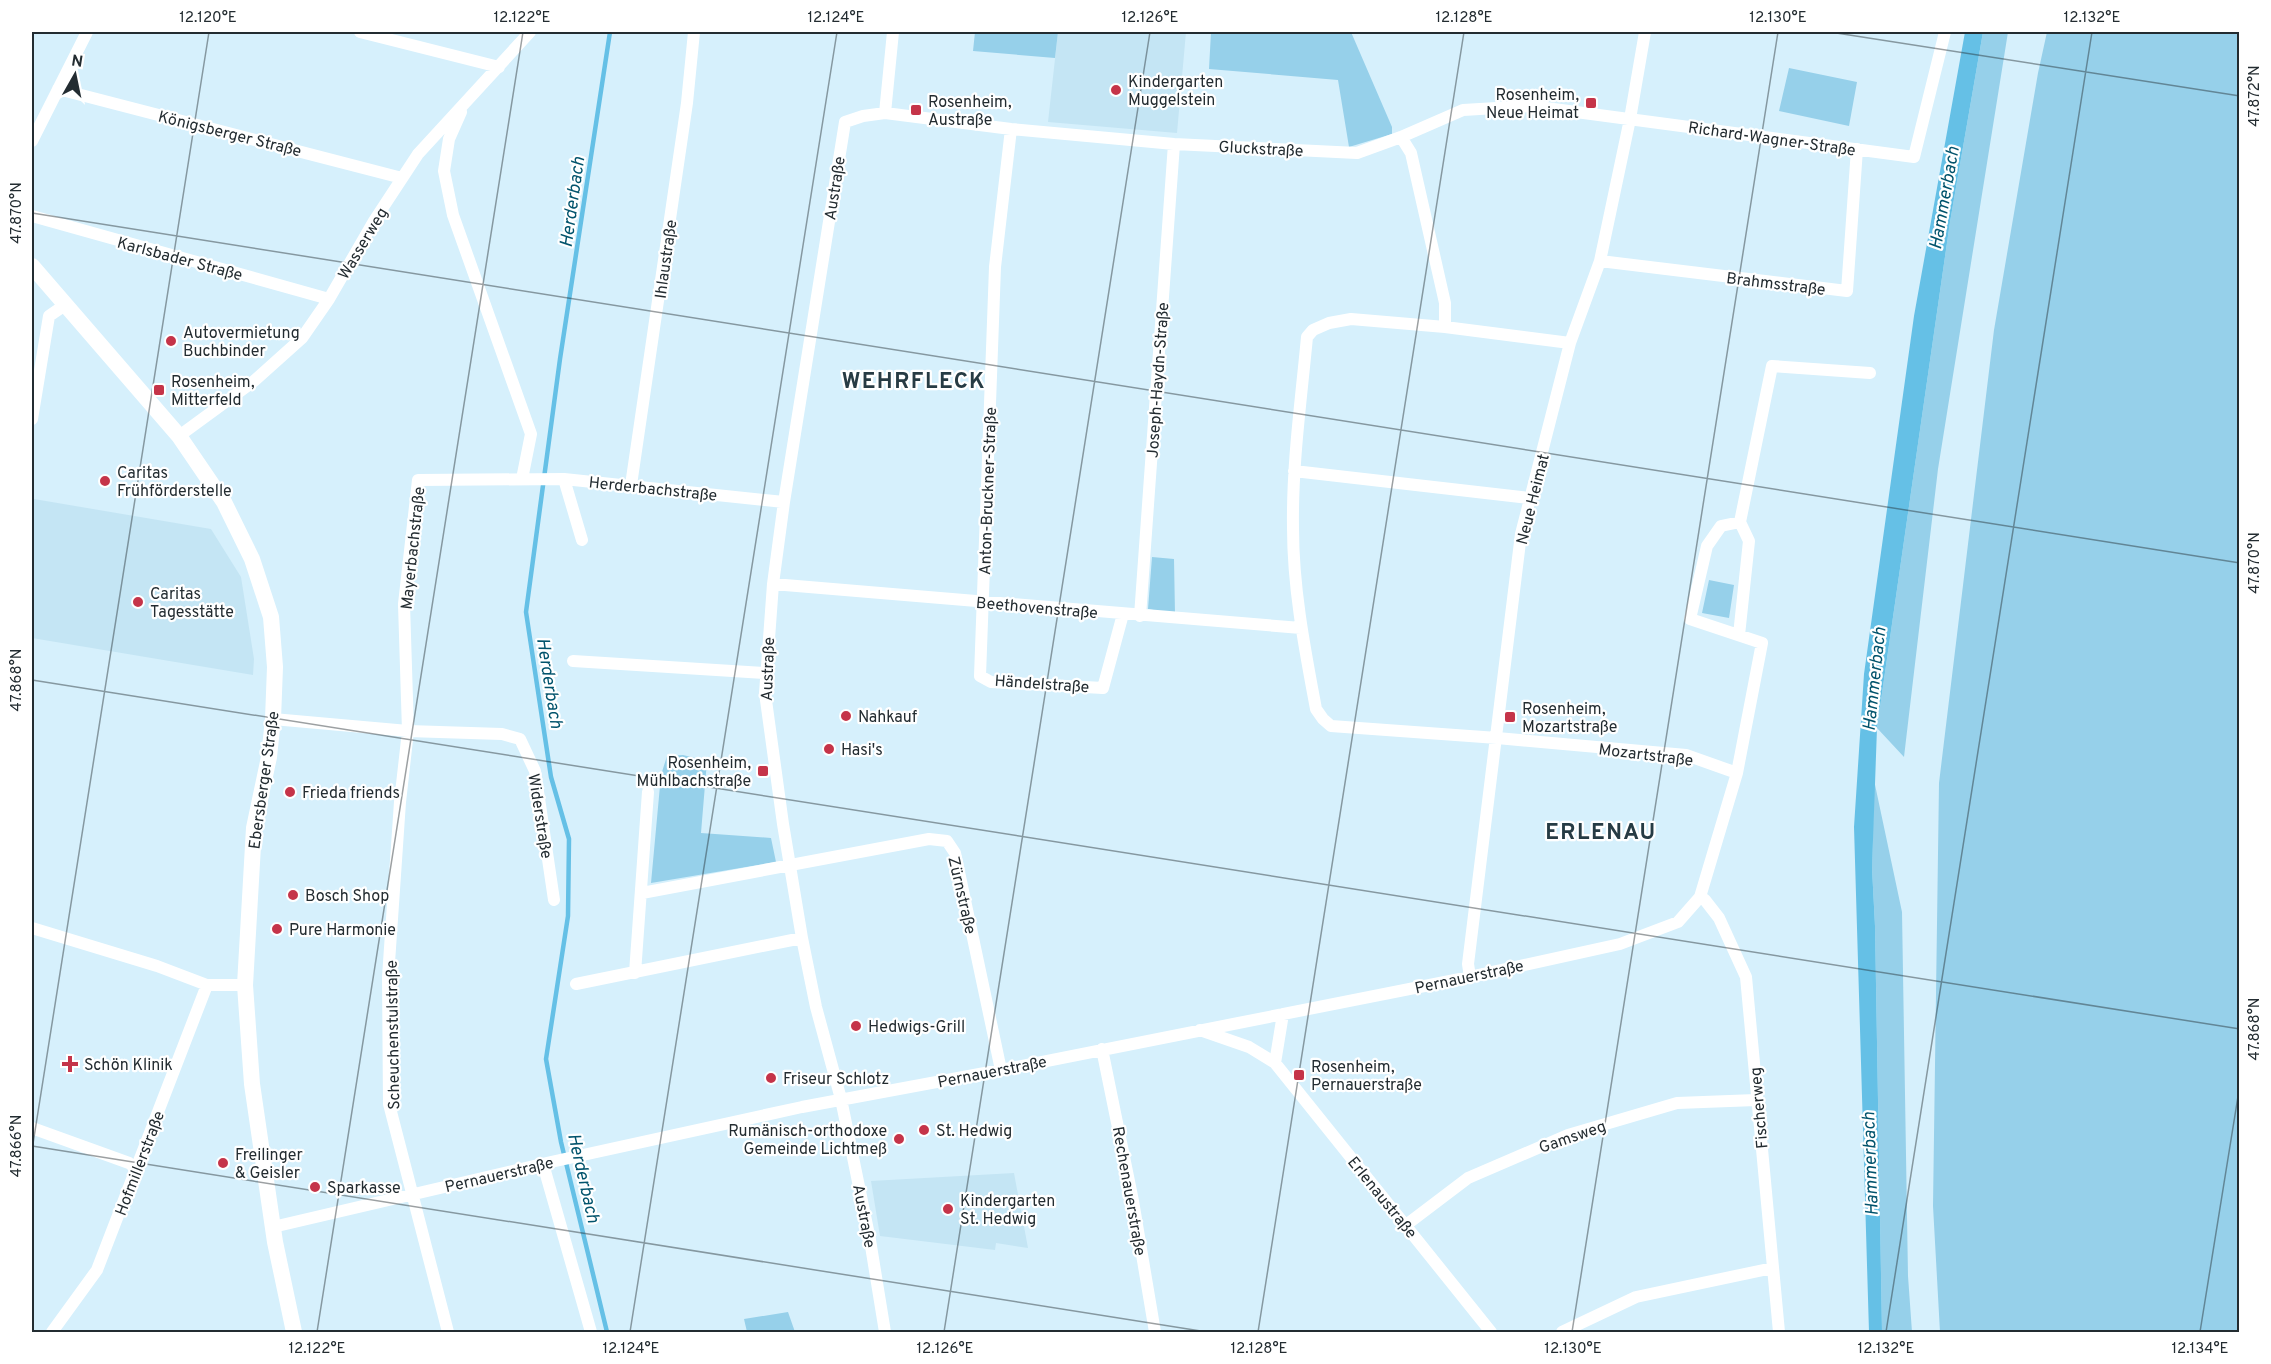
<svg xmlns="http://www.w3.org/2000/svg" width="2271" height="1364" font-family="Overpass,sans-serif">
<rect width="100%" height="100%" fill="#d6f0fc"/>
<path fill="#c4e5f4" d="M 1058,32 L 1186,32 L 1177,133 L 1048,122 Z
M 34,499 L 211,529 L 241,577 L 254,659 L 253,675 L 32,638 L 32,515 Z
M 1014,1173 L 1028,1248 L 996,1243 L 995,1250 L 880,1236 L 871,1181 Z"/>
<path fill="#96d0ea" d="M 975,32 L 1058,32 L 1055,58 L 973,51 Z
M 1211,32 L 1351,32 L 1392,127 L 1392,134 L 1349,147 L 1338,80 L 1209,69 Z
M 1983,32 L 2008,32 L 1938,469 L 1904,757 L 1877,728 L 1950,222 Z
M 2047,32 L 2239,32 L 2239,1332 L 1940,1332 L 1933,1206 L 1939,783 L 1994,330 L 2038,73 Z
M 1789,68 L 1857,82 L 1849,126 L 1779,111 Z
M 1152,557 L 1174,559 L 1175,614 L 1148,609 Z
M 1709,580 L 1734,585 L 1729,618 L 1702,613 Z
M 683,755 L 707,761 L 701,833 L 771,838 L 776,862 L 651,883 L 661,775 L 667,756 Z
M 1874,780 L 1902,912 L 1908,1276 L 1912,1332 L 1882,1332 L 1875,926 L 1872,868 Z
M 788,1312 L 795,1332 L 747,1332 L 744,1319 Z"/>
<path fill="#65c0e6" d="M 1965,32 L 1983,32 L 1950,222 L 1877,728 L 1872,868 L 1875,926 L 1882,1332 L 1869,1332 L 1854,827 L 1864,674 L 1914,316 Z"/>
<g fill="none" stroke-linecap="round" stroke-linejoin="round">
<path stroke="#65c0e6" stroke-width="4.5" d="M 607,1332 L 561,1142 L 546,1059 L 568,916 L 569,839 L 551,777 L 526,612 L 560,359 L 610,32"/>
<path stroke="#fff" stroke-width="12" d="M 360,32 L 499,67
M 58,89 L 402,178
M 461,112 L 449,139 L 444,171 L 453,215 L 531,434 L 522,479
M 885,113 L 893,32
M 1011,129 L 995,267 L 980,676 L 991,682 L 1103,688 L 1123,614
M 1401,137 L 1411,153 L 1445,303 L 1445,327
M 32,141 L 87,32
M 32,216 L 329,299
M 1600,261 L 1847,291 L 1857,149
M 1570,343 L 1445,327 L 1351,319 L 1329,323 L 1313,330 L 1307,337 C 1301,401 1292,465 1293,528 C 1293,589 1305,650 1316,709 L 1323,719 L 1331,726 L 1497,738 L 1686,755 L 1737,773
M 32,419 L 49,316 L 65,305
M 179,436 L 254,381 L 302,338 L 329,299 L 374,221 L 418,154 L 530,32
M 1294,471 L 1529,498
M 564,479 L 582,540
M 631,485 L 687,103 L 694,32
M 1740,522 L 1772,366 L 1870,373
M 773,584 L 1301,628
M 1140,616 L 1174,144
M 573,661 L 765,673
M 273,719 L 408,731 L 502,734 L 520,739 L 535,771 L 554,900
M 642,893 L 929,839 L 947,841 L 955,853 L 1001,1070
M 1700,897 L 1705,900 L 1719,918 L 1746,977 L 1779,1332
M 32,928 L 157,966 L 207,985 L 245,985
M 635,973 L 648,792
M 1470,977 L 1468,964 L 1521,534 L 1570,343 L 1600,261 L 1630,119 L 1645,32
M 576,984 L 802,938
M 1200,1030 L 1249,1047 L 1275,1063 L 1491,1332
M 1102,1049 L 1133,1201 L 1155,1332
M 1275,1063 L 1283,1014
M 32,1128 L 129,1163 L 135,1168
M 543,1164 L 591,1332
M 1406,1225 L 1468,1178 L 1568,1135 L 1677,1103 L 1756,1100
M 273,1227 L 551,1162 L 802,1107 L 1001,1070 L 1470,977 L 1620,944 L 1678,922 L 1700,897 L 1737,773 L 1762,643 L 1690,619 L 1707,546 L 1721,526 L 1740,522 L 1749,541 L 1739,635
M 52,1332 L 97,1270 L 207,985
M 448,1332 L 389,1104 L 388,977 L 400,802 L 408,731 L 404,604 L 418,480 L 564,479 L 784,502
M 885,1332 L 870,1240 L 841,1099 L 816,1007 L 802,938 L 783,824 L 765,693 L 773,584 L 784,502 L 845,122 L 863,116 L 885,113 L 1011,129 L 1174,144 L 1357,153 L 1401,137 L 1463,110 L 1531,106 L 1914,157 L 1945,32
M 1562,1332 L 1636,1297 L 1773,1268"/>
<path stroke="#fff" stroke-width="16" d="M 32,266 L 179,436 L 224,502 L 252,559 L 271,617 L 275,667 L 273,719 L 269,757 L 254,828 L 245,985 L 252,1084 L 275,1242 L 294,1332"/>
</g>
<path fill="none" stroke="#232c31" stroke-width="1.5" stroke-opacity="0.45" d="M 1830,32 L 2240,96M 32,213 L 2240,563M 32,680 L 2240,1029M 32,1146 L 1207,1332M 32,1150 L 209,32M 317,1332 L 523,32M 630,1332 L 837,32M 944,1332 L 1150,32M 1258,1332 L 1464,32M 1572,1332 L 1778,32M 1886,1332 L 2092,32M 2200,1332 L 2240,1084"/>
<g fill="#c53449" stroke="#fff" stroke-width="2">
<circle cx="1116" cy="90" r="6"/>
<rect x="1585" y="97" width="12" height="12" rx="3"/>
<rect x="910" y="104" width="12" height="12" rx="3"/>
<circle cx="171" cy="341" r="6"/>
<rect x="153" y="384" width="12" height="12" rx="3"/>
<circle cx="105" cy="481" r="6"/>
<circle cx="138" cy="602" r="6"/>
<circle cx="846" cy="716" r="6"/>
<rect x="1504" y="711" width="12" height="12" rx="3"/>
<circle cx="829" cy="749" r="6"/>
<rect x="757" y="765" width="12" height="12" rx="3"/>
<circle cx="290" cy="792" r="6"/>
<circle cx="293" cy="895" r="6"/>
<circle cx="277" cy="929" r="6"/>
<circle cx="856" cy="1026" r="6"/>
<path d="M67 1055h6v6h6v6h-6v6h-6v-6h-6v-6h6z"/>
<rect x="1293" y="1069" width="12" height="12" rx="3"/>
<circle cx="771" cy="1078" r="6"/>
<circle cx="924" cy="1130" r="6"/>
<circle cx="899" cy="1139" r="6"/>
<circle cx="223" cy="1163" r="6"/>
<circle cx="315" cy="1187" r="6"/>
<circle cx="948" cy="1209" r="6"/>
</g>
<g text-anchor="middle" stroke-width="4.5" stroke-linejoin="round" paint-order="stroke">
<g font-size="16" fill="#232c31" stroke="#fff" text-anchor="start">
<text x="1128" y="87">Kindergarten<tspan x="1128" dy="18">Muggelstein</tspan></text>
<text x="1579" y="100" text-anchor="end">Rosenheim,<tspan x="1579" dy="18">Neue Heimat</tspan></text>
<text x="928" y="107">Rosenheim,<tspan x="928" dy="18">Austraße</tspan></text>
<text x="183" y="338">Autovermietung<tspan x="183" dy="18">Buchbinder</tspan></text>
<text x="171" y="387">Rosenheim,<tspan x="171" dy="18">Mitterfeld</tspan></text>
<text x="117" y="478">Caritas<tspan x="117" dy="18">Frühförderstelle</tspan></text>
<text x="150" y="599">Caritas<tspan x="150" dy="18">Tagesstätte</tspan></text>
<text x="1522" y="714">Rosenheim,<tspan x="1522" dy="18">Mozartstraße</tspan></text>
<text x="858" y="722">Nahkauf</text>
<text x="841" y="755">Hasi's</text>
<text x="751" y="768" text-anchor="end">Rosenheim,<tspan x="751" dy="18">Mühlbachstraße</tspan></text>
<text x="302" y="798">Frieda friends</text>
<text x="305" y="901">Bosch Shop</text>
<text x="289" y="935">Pure Harmonie</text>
<text x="868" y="1032">Hedwigs-Grill</text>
<text x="84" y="1070">Schön Klinik</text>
<text x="1311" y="1072">Rosenheim,<tspan x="1311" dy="18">Pernauerstraße</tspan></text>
<text x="783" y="1084">Friseur Schlotz</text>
<text x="887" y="1136" text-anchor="end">Rumänisch-orthodoxe<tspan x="887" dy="18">Gemeinde Lichtmeß</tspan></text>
<text x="936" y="1136">St. Hedwig</text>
<text x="235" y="1160">Freilinger<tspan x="235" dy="18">&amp; Geisler</tspan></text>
<text x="327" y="1193">Sparkasse</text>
<text x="960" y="1206">Kindergarten<tspan x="960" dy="18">St. Hedwig</tspan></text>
</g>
<g font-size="16" fill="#232c31" stroke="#fff">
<text transform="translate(230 133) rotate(14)" y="6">Königsberger Straße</text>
<text transform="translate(1772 138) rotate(8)" y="6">Richard-Wagner-Straße</text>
<text transform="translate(1261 148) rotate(3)" y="6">Gluckstraße</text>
<text transform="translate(834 188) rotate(-81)" y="6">Austraße</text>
<text transform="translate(362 243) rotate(-59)" y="6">Wasserweg</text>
<text transform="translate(180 258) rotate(15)" y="6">Karlsbader Straße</text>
<text transform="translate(665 259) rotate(-82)" y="6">Ihlaustraße</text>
<text transform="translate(1776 283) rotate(7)" y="6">Brahmsstraße</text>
<text transform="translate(1157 380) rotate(-86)" y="6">Joseph-Haydn-Straße</text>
<text transform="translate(653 488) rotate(6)" y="6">Herderbachstraße</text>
<text transform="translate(987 491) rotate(-88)" y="6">Anton-Bruckner-Straße</text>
<text transform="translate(1532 499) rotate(-76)" y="6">Neue Heimat</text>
<text transform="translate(412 548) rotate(-84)" y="6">Mayerbachstraße</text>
<text transform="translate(1037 607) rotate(5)" y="6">Beethovenstraße</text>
<text transform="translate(767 669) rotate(-88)" y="6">Austraße</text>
<text transform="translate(1042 683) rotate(4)" y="6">Händelstraße</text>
<text transform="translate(1646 754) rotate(7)" y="6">Mozartstraße</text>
<text transform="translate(263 780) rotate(-82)" y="6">Ebersberger Straße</text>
<text transform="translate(541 816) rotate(81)" y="6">Widerstraße</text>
<text transform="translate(963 895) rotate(77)" y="6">Zürnstraße</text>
<text transform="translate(1469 976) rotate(-12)" y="6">Pernauerstraße</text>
<text transform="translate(392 1035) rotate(-91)" y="6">Scheuchenstulstraße</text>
<text transform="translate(992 1071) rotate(-11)" y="6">Pernauerstraße</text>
<text transform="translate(1758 1108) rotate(-95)" y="6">Fischerweg</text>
<text transform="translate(1572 1136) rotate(-19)" y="6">Gamsweg</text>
<text transform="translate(139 1163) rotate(-69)" y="6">Hofmillerstraße</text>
<text transform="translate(499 1174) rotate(-13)" y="6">Pernauerstraße</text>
<text transform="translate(1130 1191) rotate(80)" y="6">Rechenauerstraße</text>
<text transform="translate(1383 1197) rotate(51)" y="6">Erlenaustraße</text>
<text transform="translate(865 1216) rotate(79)" y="6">Austraße</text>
</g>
<g font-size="18" font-style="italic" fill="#01536c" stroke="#fff">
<text transform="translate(1944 198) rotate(-80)" y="6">Hammerbach</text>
<text transform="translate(572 202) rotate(-82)" y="6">Herderbach</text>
<text transform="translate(1874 679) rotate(-84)" y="6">Hammerbach</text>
<text transform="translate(550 683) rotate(81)" y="6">Herderbach</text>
<text transform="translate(1870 1164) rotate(-92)" y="6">Hammerbach</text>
<text transform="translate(584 1178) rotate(77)" y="6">Herderbach</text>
</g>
<g font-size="22" font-weight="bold" letter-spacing="1.5" fill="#263b44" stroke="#fff">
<text x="914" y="388">WEHRFLECK</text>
<text x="1601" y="839">ERLENAU</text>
</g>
</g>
<rect width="2271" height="1364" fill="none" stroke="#ffffff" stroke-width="66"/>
<g transform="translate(75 75) rotate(9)" stroke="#ffffff" stroke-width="4.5" paint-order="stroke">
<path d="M0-4.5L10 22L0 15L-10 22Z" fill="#232c31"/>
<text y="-9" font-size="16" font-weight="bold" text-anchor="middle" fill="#232c31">N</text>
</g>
<rect x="33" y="33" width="2205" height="1298" fill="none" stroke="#232c31" stroke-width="2"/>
<g font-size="15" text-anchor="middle" fill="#232c31">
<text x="208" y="22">12.120°E</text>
<text x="522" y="22">12.122°E</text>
<text x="836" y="22">12.124°E</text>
<text x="1150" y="22">12.126°E</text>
<text x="1464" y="22">12.128°E</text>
<text x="1778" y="22">12.130°E</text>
<text x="2092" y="22">12.132°E</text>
<text transform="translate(2254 96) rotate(-90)" y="5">47.872°N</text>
<text transform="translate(16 213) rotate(-90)" y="5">47.870°N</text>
<text transform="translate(2254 563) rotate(-90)" y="5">47.870°N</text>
<text transform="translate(16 680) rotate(-90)" y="5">47.868°N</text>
<text transform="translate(2254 1029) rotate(-90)" y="5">47.868°N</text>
<text transform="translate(16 1146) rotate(-90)" y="5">47.866°N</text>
<text x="317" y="1353">12.122°E</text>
<text x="631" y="1353">12.124°E</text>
<text x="945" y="1353">12.126°E</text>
<text x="1259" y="1353">12.128°E</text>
<text x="1573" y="1353">12.130°E</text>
<text x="1886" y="1353">12.132°E</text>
<text x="2200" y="1353">12.134°E</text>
</g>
</svg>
